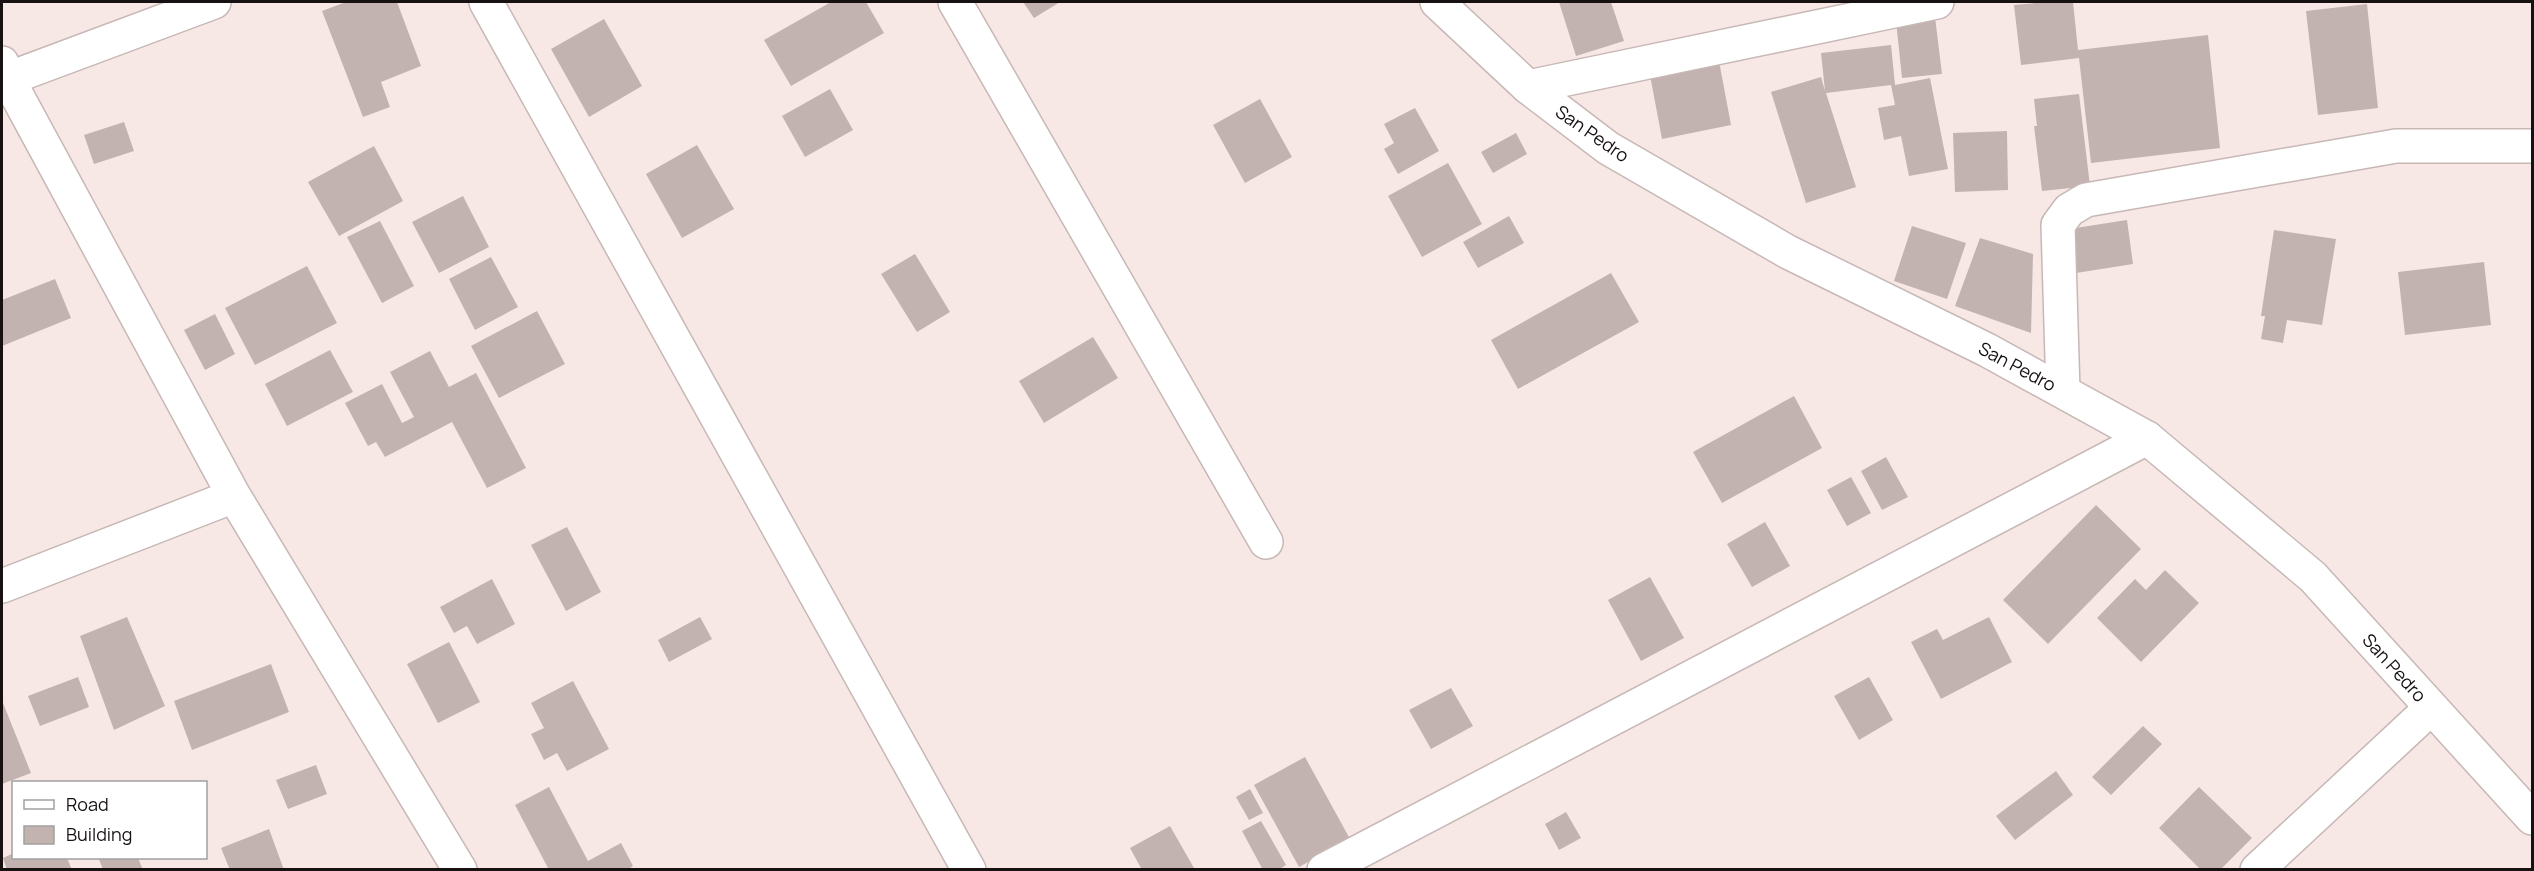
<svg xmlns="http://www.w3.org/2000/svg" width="2534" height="871" font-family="Manrope,sans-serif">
<rect width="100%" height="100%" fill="#f7e8e6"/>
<path fill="#c2b3b1" d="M 346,2 L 397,2 L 421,66 L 381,82 L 390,107 L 363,117 L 322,11 Z
M 831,2 L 866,2 L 884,33 L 791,86 L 764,40 Z
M 1023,2 L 1060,2 L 1034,18 Z
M 1559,2 L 1611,2 L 1624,41 L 1576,56 Z
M 2047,2 L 2073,2 L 2078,50 L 2208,35 L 2220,148 L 2091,163 L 2079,58 L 2021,65 L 2014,5 Z
M 2367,4 L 2378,108 L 2318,115 L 2306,11 Z
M 1935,17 L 1942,74 L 1902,78 L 1896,21 Z
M 604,19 L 642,86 L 589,117 L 551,49 Z
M 1891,45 L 1895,85 L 1930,78 L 1948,169 L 1909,176 L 1901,136 L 1884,140 L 1878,108 L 1895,105 L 1891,85 L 1826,93 L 1856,187 L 1806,203 L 1771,92 L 1821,77 L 1825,91 L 1821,53 Z
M 1719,61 L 1731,125 L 1662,139 L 1650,75 Z
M 830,89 L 853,130 L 805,157 L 782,116 Z
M 2079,94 L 2090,186 L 2042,191 L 2034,126 L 2037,126 L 2034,99 Z
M 1260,99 L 1292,157 L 1245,183 L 1213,125 Z
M 1415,108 L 1439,151 L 1398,174 L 1384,149 L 1394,143 L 1384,124 Z
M 124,122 L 134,151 L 94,164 L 84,135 Z
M 2007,131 L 2008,190 L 1955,192 L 1953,133 Z
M 1516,133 L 1527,154 L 1493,173 L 1481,152 Z
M 697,145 L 734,209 L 682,238 L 646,174 Z
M 374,146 L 403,201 L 339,236 L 308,182 Z
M 1448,163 L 1482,224 L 1422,257 L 1388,196 Z
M 463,196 L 489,247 L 439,273 L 412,222 Z
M 1509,216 L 1524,243 L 1478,268 L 1463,242 Z
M 2127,220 L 2133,264 L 2076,273 L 2069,229 Z
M 380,221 L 414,286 L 382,303 L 347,237 Z
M 1912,226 L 1966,243 L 1947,299 L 1894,281 Z
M 2274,230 L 2336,239 L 2322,325 L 2287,320 L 2283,343 L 2261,339 L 2265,316 L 2261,316 Z
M 1980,238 L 2033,254 L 2031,333 L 1955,306 Z
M 915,254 L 950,312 L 917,332 L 881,274 Z
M 491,257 L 518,307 L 475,330 L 449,279 Z
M 2484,262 L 2491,325 L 2405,335 L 2398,272 Z
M 307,266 L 337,323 L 255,365 L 225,308 Z
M 1611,273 L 1639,322 L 1518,389 L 1491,340 Z
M 55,279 L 71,318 L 2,346 L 2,300 Z
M 537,311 L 565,364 L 499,398 L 471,346 Z
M 215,314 L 235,354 L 205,370 L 184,330 Z
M 1093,337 L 1118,378 L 1044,423 L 1019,381 Z
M 330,350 L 353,392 L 287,426 L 265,384 Z
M 430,351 L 449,387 L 476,373 L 526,468 L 487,488 L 452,422 L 385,457 L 376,442 L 368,446 L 345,403 L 382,384 L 402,423 L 414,417 L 390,372 Z
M 1794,396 L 1822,448 L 1722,503 L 1693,452 Z
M 1886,457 L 1908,497 L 1882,510 L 1861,471 Z
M 1851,477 L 1871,513 L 1847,526 L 1827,490 Z
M 2096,505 L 2141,549 L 2048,644 L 2003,600 Z
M 1765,522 L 1790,566 L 1752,587 L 1727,544 Z
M 567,527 L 601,592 L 566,611 L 531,545 Z
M 2165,570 L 2199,603 L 2141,662 L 2097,618 L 2135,579 L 2146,590 Z
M 1650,577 L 1684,638 L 1641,661 L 1608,600 Z
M 492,579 L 515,624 L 477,644 L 467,626 L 454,633 L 440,607 Z
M 127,617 L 165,706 L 114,730 L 80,636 Z
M 700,617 L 712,639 L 669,662 L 658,640 Z
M 1989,617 L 2012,662 L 1941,699 L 1911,642 L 1937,629 L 1943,640 Z
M 449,642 L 480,702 L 438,723 L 407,664 Z
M 271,664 L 289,712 L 192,750 L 174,701 Z
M 78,677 L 89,707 L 40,726 L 28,696 Z
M 1869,677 L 1893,720 L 1859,740 L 1834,696 Z
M 573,681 L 609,749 L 567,771 L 557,753 L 544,760 L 531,734 L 544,728 L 531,703 Z
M 1451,688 L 1473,726 L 1431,749 L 1409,710 Z
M 3,703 L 31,773 L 2,784 L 2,704 Z
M 2143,726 L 2162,744 L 2111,795 L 2092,777 Z
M 1305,757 L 1350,839 L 1299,867 L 1254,785 Z
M 316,765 L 327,794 L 288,809 L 276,780 Z
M 2056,771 L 2073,795 L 2015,840 L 1996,816 Z
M 549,787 L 588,861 L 621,843 L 633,866 L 627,870 L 549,870 L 515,805 Z
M 2199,787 L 2252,838 L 2220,870 L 2201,870 L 2159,828 Z
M 1250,789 L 1263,813 L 1249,820 L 1236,797 Z
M 1566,812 L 1581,838 L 1559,850 L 1545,824 Z
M 1261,821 L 1286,865 L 1278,870 L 1263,870 L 1242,831 Z
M 1170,826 L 1194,868 L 1142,870 L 1130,848 Z
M 269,829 L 284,870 L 230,870 L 221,848 Z
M 14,853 L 14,858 L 67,858 L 72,870 L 7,870 L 3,858 Z
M 102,858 L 138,858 L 143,870 L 103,870 L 99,859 Z"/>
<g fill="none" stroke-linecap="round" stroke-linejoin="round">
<defs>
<path id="minor" d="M 486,2 L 969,870
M 955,2 L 1266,542
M 2,63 L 8,79 L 234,496 L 460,870
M 2,81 L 214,2
M 1528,87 L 1937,2
M 2063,391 L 2058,225 L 2069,210 L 2086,200 L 2396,146 L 2532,146
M 2,586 L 234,496
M 1324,870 L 2147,438
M 2257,870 L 2431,708"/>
<path id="secondary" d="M 1437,2 L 1528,87 L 1608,148 L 1788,252 L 1987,350 L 2147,438 L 2313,577 L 2532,818"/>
</defs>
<use href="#minor" stroke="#c7b8b6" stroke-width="36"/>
<use href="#secondary" stroke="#c7b8b6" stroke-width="36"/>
<use href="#minor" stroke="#fff" stroke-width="33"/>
<use href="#secondary" stroke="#fff" stroke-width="33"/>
</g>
<g text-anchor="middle" stroke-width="6" stroke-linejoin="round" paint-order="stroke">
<g font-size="18" fill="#171211" stroke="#fff">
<text transform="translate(1592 134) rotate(35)" y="6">San Pedro</text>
<text transform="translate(2017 367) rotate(28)" y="6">San Pedro</text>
<text transform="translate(2394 668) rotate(48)" y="6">San Pedro</text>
</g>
</g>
<rect width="2534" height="871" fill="none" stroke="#171211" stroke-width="6"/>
<rect x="12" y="781" width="195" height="78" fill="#ffffff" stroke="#a2a0a0" stroke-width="1.5"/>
<rect x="24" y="800" width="30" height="9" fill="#ffffff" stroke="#a2a0a0" stroke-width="1.5"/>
<text x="66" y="811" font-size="18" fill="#171211">Road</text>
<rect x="24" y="826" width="30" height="18" fill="#c2b3b1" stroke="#a2a0a0" stroke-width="1.5"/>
<text x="66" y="841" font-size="18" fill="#171211">Building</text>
</svg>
